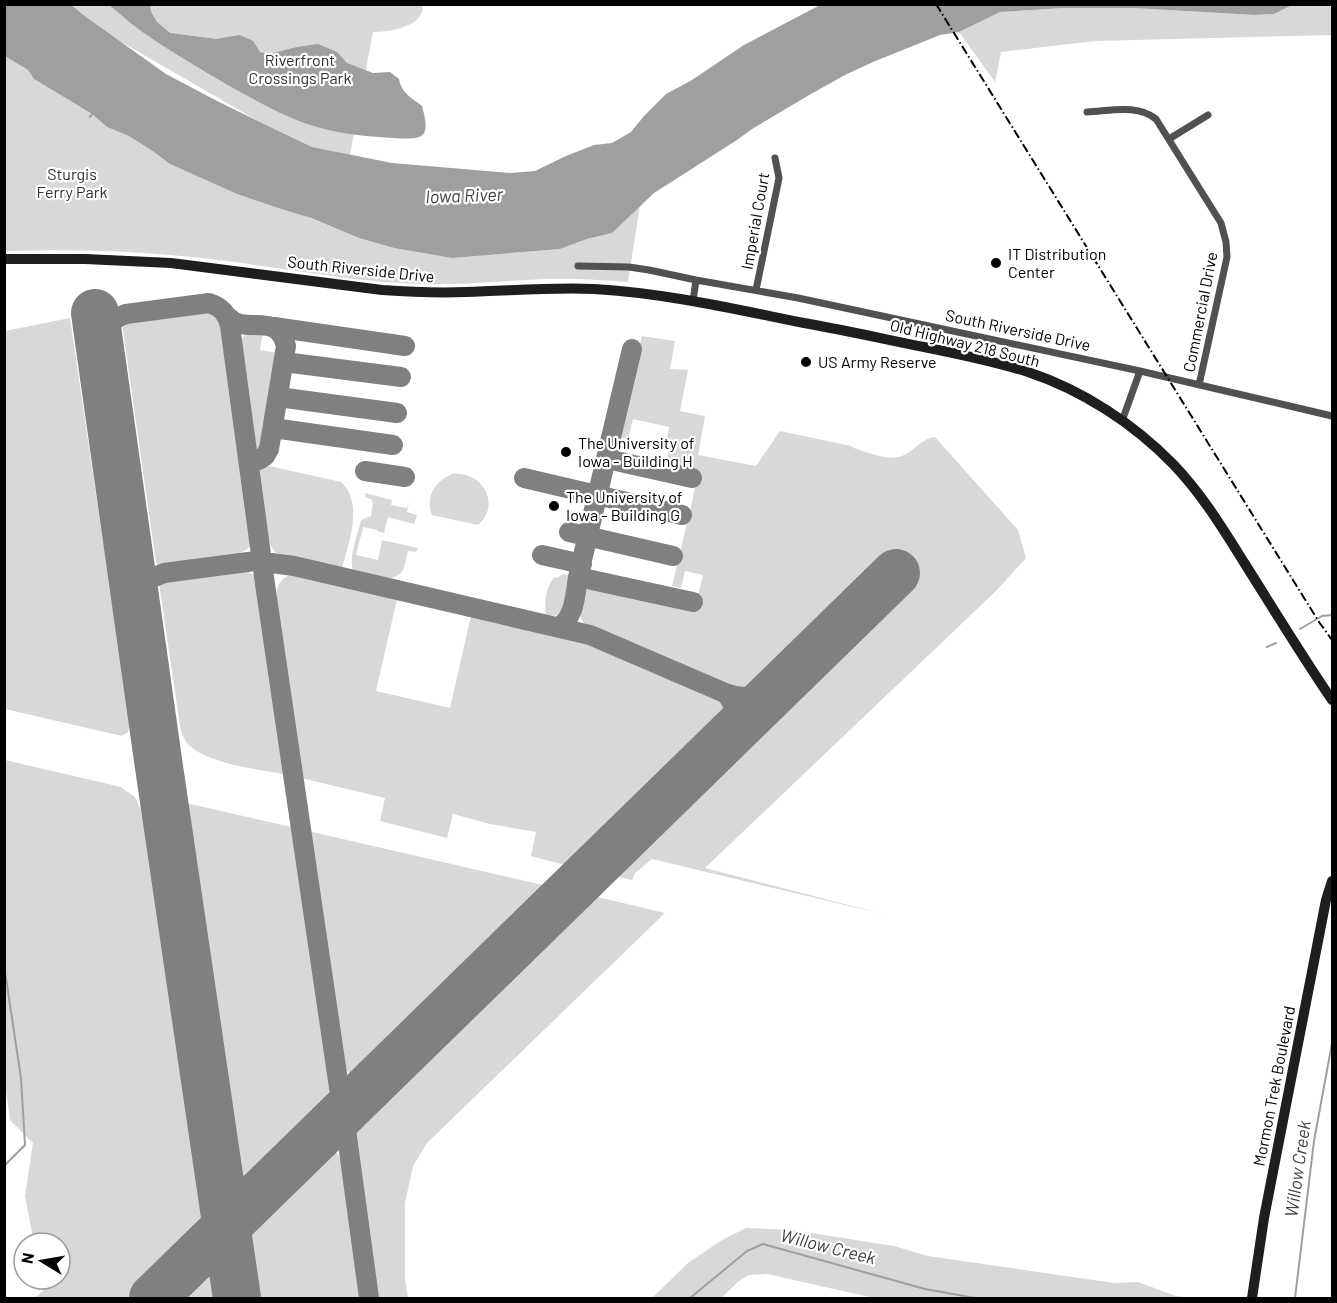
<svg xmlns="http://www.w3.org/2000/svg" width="1337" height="1303" font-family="Barlow,sans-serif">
<rect width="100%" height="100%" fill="#fff"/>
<path fill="#d8d8d8" d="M 63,5 L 423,5 C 422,8 423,11 421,14 C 415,28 386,32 373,32 L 350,155 L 312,147 L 253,118 L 118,40 Z
M 1299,5 L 1332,6 L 1332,35 L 1095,41 L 1001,52 L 995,82 L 959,32 L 1000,12 L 1064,8 L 1133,8 L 1255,15 L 1273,14 L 1290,6 Z
M 6,56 L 28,70 L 34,79 L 92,114 L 107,127 L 129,136 L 154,152 L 170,164 L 237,194 L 275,207 L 295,212 L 359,238 L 394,248 L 452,258 L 560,249 L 587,239 L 612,233 L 640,205 L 628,282 C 600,280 573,278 546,279 C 497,281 448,287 400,283 C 336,279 273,266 210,259 C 142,251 73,249 5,251 L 4,62 Z
M 201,311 C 222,313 221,321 224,339 L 226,341 L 251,515 C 251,524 254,535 251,544 C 246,560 179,565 162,567 L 156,563 L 122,323 L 126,321 L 131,319 L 182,312 Z
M 70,318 L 130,725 L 128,732 L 122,736 L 5,709 L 5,331 Z
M 258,330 L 263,330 L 260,350 L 279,353 L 265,445 L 262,451 L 257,453 L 253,447 L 239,348 C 240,336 247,332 258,330 Z
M 642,336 L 675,341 L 670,369 L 688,370 L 680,411 L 705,416 L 698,455 L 756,466 L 780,431 L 851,446 L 854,448 C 870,453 891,463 906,454 C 917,448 921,439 935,437 L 1018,530 L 1026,558 L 997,590 L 705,868 L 887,915 L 652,859 L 635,873 L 632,880 L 605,874 L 912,572 L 895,554 L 761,686 C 747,690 739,689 726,684 L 584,623 C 576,613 579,603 580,591 L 592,589 L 694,612 L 703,575 L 685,571 L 681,588 L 672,586 L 699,472 L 666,464 L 669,449 L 665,448 L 669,427 L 633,419 L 628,439 L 618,437 Z
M 265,465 L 341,482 C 364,503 349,542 342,568 L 339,568 L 280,554 C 277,553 275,553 273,549 C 264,538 259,491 257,475 L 258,469 Z
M 452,474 C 482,470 502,504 478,525 L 432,515 C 425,497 435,481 452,474 Z
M 365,493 L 392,500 L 391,505 L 407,508 L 409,502 L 407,512 L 417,515 L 414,524 L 388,517 L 384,533 L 377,531 L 377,530 L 363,527 L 356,555 L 378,560 L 382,540 L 418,548 L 416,552 L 408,551 C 406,557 406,564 403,570 C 394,586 367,575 353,571 C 349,556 356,539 360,524 L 361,520 L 371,516 L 373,503 L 371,499 L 366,498 Z
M 244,570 C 261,576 259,585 263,601 L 289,775 C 262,770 205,764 187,743 C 184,739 181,732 180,726 L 159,583 L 162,580 L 174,578 L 223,571 Z
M 564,574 L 571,576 L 572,580 L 566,608 L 555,616 L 546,615 C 544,602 546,588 554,577 L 557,578 Z
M 289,575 L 298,576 L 397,599 L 376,691 L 450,708 L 471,616 L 595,645 L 717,698 C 727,704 728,711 726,722 L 576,868 L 531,856 L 536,832 L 490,824 L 453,814 L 447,838 L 380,821 L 385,798 L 301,778 L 276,610 L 277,610 C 277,594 273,584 289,575 Z
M 5,760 L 121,787 L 135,797 L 143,815 L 210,1226 L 136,1298 L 35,1298 L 43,1291 L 40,1279 L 60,1279 L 60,1243 L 34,1243 L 25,1196 L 33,1143 L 10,1120 L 5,1083 Z
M 186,803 L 296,828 L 334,1089 L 334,1099 L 329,1104 L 331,1107 L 239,1198 L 225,1096 L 208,954 Z
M 308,831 L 556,888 L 366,1073 L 362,1075 L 360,1073 L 357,1077 C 342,1072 345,1061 340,1050 Z
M 585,894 L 665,913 L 427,1143 L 413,1166 L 405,1203 L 405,1279 L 408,1298 L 375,1298 L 352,1138 L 352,1128 L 357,1122 L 355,1120 L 357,1116 Z
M 329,1150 L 336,1152 L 339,1156 L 346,1177 L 363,1298 L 253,1298 L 243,1228 L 319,1154 L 323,1152 L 325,1153 Z
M 746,1228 L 792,1230 L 894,1246 L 928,1256 L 1114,1283 L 1138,1282 L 1176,1296 L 1198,1298 L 874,1298 L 767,1274 L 749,1275 L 739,1281 L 721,1298 L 652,1298 L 688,1263 L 722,1240 Z
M 214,1256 L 220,1298 L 171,1298 Z"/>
<path fill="#9f9f9f" d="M 5,4 L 71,5 L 86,17 L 166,74 L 219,102 L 312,147 L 392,163 L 510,173 L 535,171 L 566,156 L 594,145 L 612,143 L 631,132 L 644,116 L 666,94 L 692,80 L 744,45 L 820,5 L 1299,5 L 1290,6 L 1274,14 L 1255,15 L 1133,8 L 1064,8 L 1000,12 L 959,32 L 940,35 L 873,62 L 845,75 L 811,94 L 752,129 L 737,140 L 654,193 L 612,233 L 587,239 L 560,249 L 452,258 L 394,248 L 359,238 L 311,218 L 275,207 L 237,194 L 170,164 L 154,152 L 129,136 L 107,127 L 92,114 L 34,79 L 28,70 L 5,56 Z
M 109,5 L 150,5 L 151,12 L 157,22 L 170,33 L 216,39 L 240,35 L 253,41 L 260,52 L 269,54 L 297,47 L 318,44 L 337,52 L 347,63 L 373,73 L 390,72 L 399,79 C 401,93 412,98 422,106 C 431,138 424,140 394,138 C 371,137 340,134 317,127 C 285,118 255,100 226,84 C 197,67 168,50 141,31 C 130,23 119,13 109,5 Z"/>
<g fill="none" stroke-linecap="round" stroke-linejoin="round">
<path stroke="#9f9f9f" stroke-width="2" d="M 90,117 L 92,114
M 1300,629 L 1322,616 L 1332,615
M 1267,647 L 1276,643
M 4,965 L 21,1078 L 25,1145 L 4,1166
M 690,1298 L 747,1251 L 763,1244 L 925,1289 L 975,1298
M 1295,1298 L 1314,1141 L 1332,1043"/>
<path stroke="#808080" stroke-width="20" d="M 228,317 C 246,336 277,310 286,346 L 269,449 L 265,456 L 259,460 L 252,458 L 248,454
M 274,327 L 405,346
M 100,347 C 102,329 109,320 126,314 L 209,303 C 221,307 227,313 230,326 L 265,584 L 341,1101 L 340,1110 L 335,1119 L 287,1166
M 284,362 L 401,377
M 278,397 L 397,413
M 273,428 L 393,445
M 607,459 L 692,478
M 365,471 L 405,477
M 524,478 L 682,515
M 569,532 L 673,556
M 542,555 L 582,564
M 578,577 L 693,602
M 138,610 L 139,594 L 145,584 L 152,578 L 164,573 L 256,561 L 294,566 L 590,635 L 725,693 C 758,705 774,690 796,668 C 807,658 817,648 828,638
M 558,627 C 575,619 575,595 578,577 L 632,349
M 680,782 L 728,735 C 739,722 737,705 725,693
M 387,1068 L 424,1032
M 369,1298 L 345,1122 L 349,1110 L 399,1061"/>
<path stroke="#808080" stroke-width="48" d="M 95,313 L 159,767 L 237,1298
M 153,1298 L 896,573"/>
<path stroke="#515151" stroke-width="7" d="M 1087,112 C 1110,111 1138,104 1156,119 L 1221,223 L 1226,242 L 1227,257 L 1199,385
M 1169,139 L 1208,115
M 578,266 L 629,267 L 649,270 L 696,280 L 798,298 L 1140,371 L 1332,416
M 756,290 L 779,178 L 775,158
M 693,301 L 696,280
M 1122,421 L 1140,371"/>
<path stroke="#1e1e1e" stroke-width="10" d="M 4,259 L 85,259 L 171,263 L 382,290 C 410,292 438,293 466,292 C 509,291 551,287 594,289 C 665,293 734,309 804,323 C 844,330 884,339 924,347 C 959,354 994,361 1028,372 C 1082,390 1133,423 1173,464 C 1202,494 1223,529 1245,564 C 1274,610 1302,656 1332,700
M 1252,1298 L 1264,1218 L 1326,900 L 1332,881"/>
<path stroke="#000" stroke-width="2" stroke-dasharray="9 3 1.5 3" stroke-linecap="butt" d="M 936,4 L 1319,622 L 1332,640"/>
</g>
<g fill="#000" stroke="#fff" stroke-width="2">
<circle cx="996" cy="263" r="6"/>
<circle cx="806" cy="362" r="6"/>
<circle cx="566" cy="452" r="6"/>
<circle cx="554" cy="506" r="6"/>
</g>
<g text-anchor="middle" stroke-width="4.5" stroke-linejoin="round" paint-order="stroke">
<g font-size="16" fill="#2f2f2f" stroke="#fff">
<text x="300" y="66">Riverfront<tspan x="300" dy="18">Crossings Park</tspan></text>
<text x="72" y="180">Sturgis<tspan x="72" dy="18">Ferry Park</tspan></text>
</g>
<g font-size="16" fill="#000" stroke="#fff">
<text transform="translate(755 221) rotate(-80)" y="6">Imperial Court</text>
<text transform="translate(361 269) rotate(6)" y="6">South Riverside Drive</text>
<text transform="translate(1200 312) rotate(-79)" y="6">Commercial Drive</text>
<text transform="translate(1018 330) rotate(12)" y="6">South Riverside Drive</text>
<text transform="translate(965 343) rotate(14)" y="6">Old Highway 218 South</text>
<text transform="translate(1274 1086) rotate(-79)" y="6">Mormon Trek Boulevard</text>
</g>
<g font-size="16" fill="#000" stroke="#fff" text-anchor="start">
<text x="1008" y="260">IT Distribution<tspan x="1008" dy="18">Center</tspan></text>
<text x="818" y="368">US Army Reserve</text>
<text x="578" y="449">The University of<tspan x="578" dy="18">Iowa - Building H</tspan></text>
<text x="566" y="503">The University of<tspan x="566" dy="18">Iowa - Building G</tspan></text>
</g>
<g font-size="18" font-style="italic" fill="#404040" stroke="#fff">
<text transform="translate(464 196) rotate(-2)" y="6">Iowa River</text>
<text transform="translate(1298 1169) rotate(-82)" y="6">Willow Creek</text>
<text transform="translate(828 1247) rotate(14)" y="6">Willow Creek</text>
</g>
</g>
<rect width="1337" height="1303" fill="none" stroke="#000000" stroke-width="12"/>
<g transform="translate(42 1261) rotate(281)"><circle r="28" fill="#ffffff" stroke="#999999" stroke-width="1.5"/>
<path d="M0-4.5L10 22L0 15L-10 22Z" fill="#000000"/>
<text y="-9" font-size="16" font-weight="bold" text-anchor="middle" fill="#000000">N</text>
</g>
</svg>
